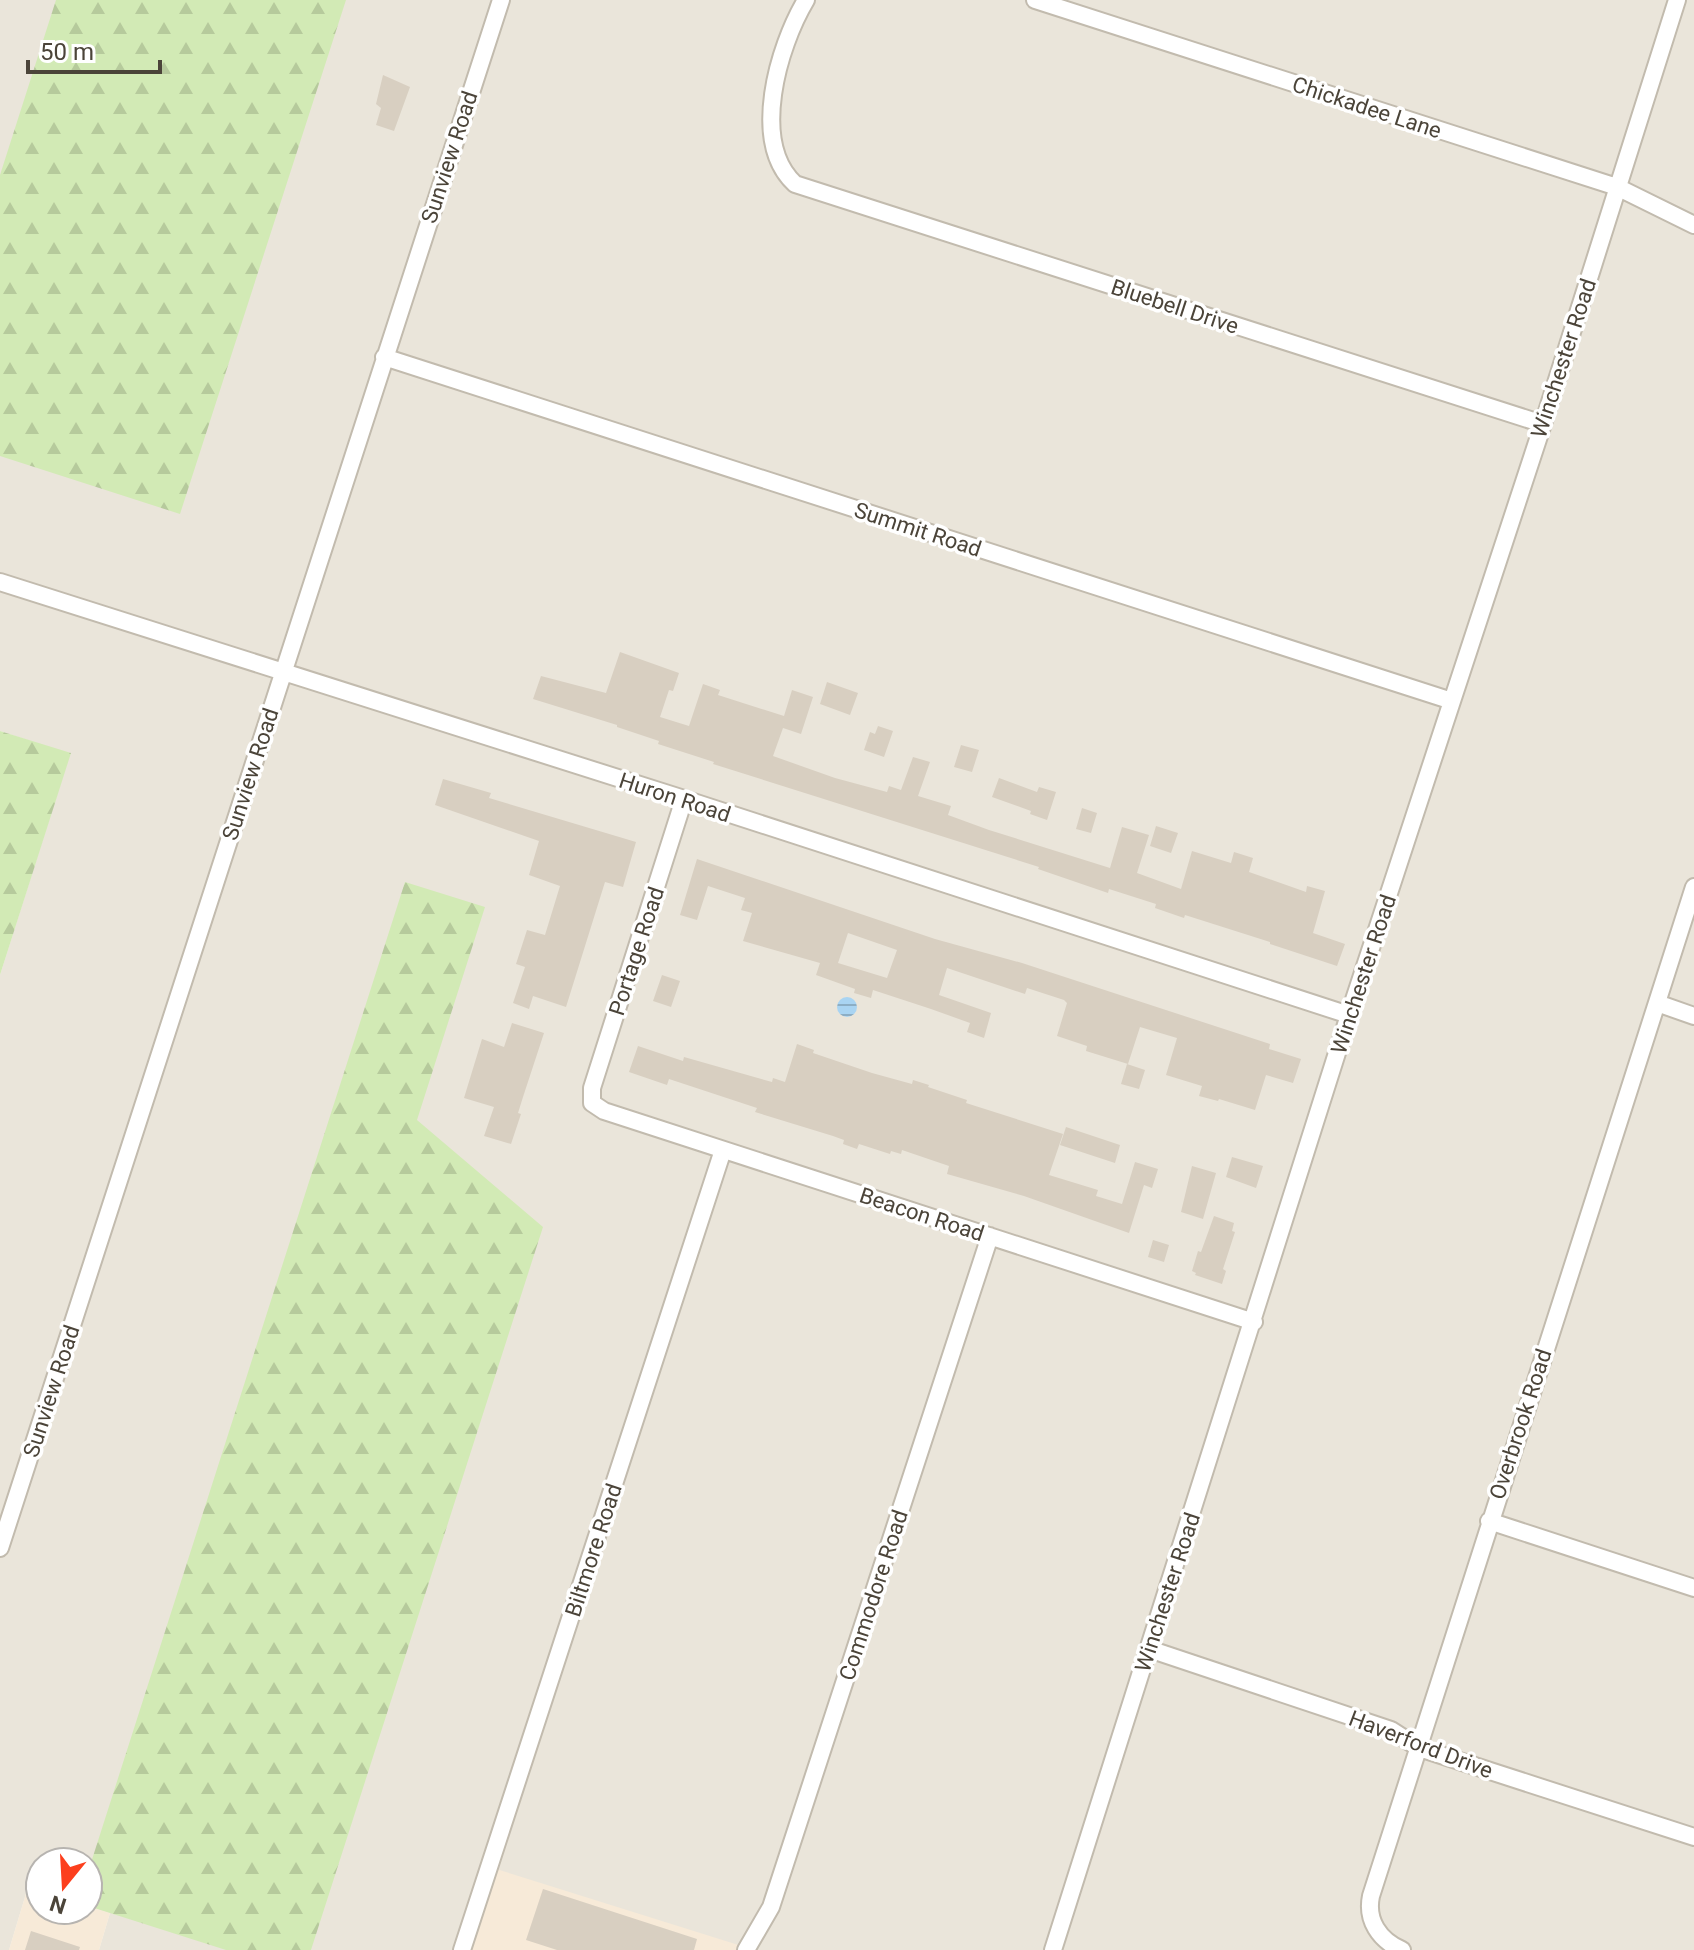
<svg xmlns="http://www.w3.org/2000/svg" width="1694" height="1950" font-family="Roboto,sans-serif">
<defs>
<pattern id="forest-firs" width="22" height="20" patternUnits="userSpaceOnUse" patternTransform="scale(2)"><rect width="22" height="20" fill="#d2eab5"/><path d="M5 1l3.5 6h-7zM16 11l3.5 6h-7z" fill="#b6ca9c"/></pattern>
<pattern id="water-rules" width="6" height="5" patternUnits="userSpaceOnUse" patternTransform="scale(2)"><rect width="6" height="5" fill="#a9d4f2"/><path d="M0 2.5h6" fill="none" stroke="#8caec5"/></pattern>
</defs>
<rect width="100%" height="100%" fill="#f6f3ec"/>
<path fill="#eae5da" d="M 0,0 L 1694,0 L 1694,1950 L 99,1950 L 110,1913 L 88,1906 L 88,1862 L 40,1862 L 40,1891 L 28,1887 L 9,1950 L 0,1950 L 0,975 L 70,754 L 0,731 Z"/>
<path fill="#f7ead8" d="M 490,1867 L 748,1948 L 746,1950 L 462,1950 Z
M 28,1887 L 40,1891 L 40,1910 L 88,1910 L 88,1906 L 110,1913 L 99,1950 L 9,1950 Z"/>
<path fill="url(#forest-firs)" d="M 56,0 L 346,0 L 180,514 L 0,456 L 0,175 Z
M 0,731 L 71,753 L 0,975 Z
M 405,882 L 485,907 L 417,1120 L 543,1227 L 311,1950 L 226,1950 L 88,1906 L 88,1872 Z"/>
<path fill="url(#water-rules)" d="M837 1007a10 10 0 1 1 20 0a10 10 0 1 1-20 0Z"/>
<path fill="#d8cfc1" fill-rule="evenodd" d="M 383,75 L 410,87 L 394,131 L 376,125 L 381,108 L 376,104 Z
M 620,652 L 679,673 L 673,691 L 669,690 L 660,717 L 689,726 L 703,684 L 720,690 L 718,695 L 784,716 L 792,690 L 813,697 L 801,734 L 783,728 L 773,756 L 835,778 L 887,792 L 889,786 L 901,790 L 913,757 L 930,762 L 918,796 L 951,806 L 948,815 L 989,830 L 1110,868 L 1122,827 L 1149,835 L 1137,873 L 1181,889 L 1192,851 L 1231,863 L 1234,852 L 1253,858 L 1249,872 L 1306,892 L 1307,886 L 1325,891 L 1313,933 L 1345,944 L 1337,966 L 1270,944 L 1270,942 L 1185,915 L 1184,918 L 1155,908 L 1156,904 L 1109,889 L 1108,893 L 1038,869 L 1039,867 L 713,764 L 714,762 L 658,744 L 659,741 L 617,727 L 617,725 L 533,699 L 541,676 L 606,693 Z
M 827,682 L 858,693 L 850,715 L 820,704 Z
M 878,726 L 893,731 L 884,757 L 864,750 L 870,732 L 875,734 Z
M 961,745 L 979,750 L 972,772 L 954,767 Z
M 999,778 L 1037,792 L 1039,787 L 1056,792 L 1047,820 L 1030,814 L 1031,811 L 992,797 Z
M 443,779 L 491,793 L 489,798 L 636,842 L 623,887 L 605,882 L 566,1007 L 533,996 L 529,1009 L 513,1003 L 525,967 L 516,964 L 527,930 L 545,935 L 560,886 L 529,875 L 539,841 L 435,805 Z
M 1082,808 L 1097,813 L 1091,833 L 1076,829 Z
M 1156,826 L 1178,833 L 1171,853 L 1150,846 Z
M 697,859 L 935,939 L 1022,963 L 1270,1044 L 1269,1049 L 1301,1059 L 1293,1083 L 1266,1075 L 1255,1110 L 1219,1099 L 1218,1101 L 1199,1096 L 1202,1086 L 1166,1075 L 1177,1038 L 1140,1027 L 1128,1064 L 1086,1051 L 1087,1046 L 1057,1036 L 1067,1003 L 1064,1000 L 1027,988 L 1025,994 L 947,968 L 939,995 L 991,1013 L 984,1038 L 967,1032 L 970,1023 L 931,1009 L 873,990 L 871,998 L 854,993 L 855,989 L 816,975 L 820,963 L 743,941 L 752,913 L 741,910 L 745,898 L 708,886 L 697,920 L 680,915 ZM 848,933 L 897,950 L 887,978 L 838,963 Z
M 662,975 L 680,981 L 671,1007 L 653,1001 Z
M 512,1023 L 544,1033 L 523,1097 L 518,1113 L 521,1114 L 511,1144 L 484,1136 L 494,1107 L 464,1098 L 482,1039 L 504,1047 Z
M 797,1044 L 814,1050 L 813,1053 L 872,1073 L 912,1084 L 913,1080 L 929,1085 L 928,1087 L 967,1100 L 966,1103 L 1063,1134 L 1049,1175 L 1098,1190 L 1096,1196 L 1122,1204 L 1135,1162 L 1158,1169 L 1152,1188 L 1144,1185 L 1129,1233 L 1024,1196 L 947,1174 L 949,1166 L 902,1150 L 901,1154 L 891,1151 L 890,1154 L 859,1144 L 857,1149 L 843,1144 L 844,1140 L 833,1136 L 755,1112 L 757,1108 L 669,1079 L 667,1085 L 629,1072 L 638,1046 L 683,1061 L 684,1057 L 772,1082 L 773,1078 L 785,1082 Z
M 1127,1064 L 1145,1070 L 1139,1089 L 1121,1084 Z
M 1066,1127 L 1120,1145 L 1115,1163 L 1060,1145 Z
M 1232,1157 L 1263,1166 L 1256,1188 L 1226,1177 Z
M 1192,1166 L 1216,1173 L 1203,1219 L 1181,1212 Z
M 1214,1216 L 1234,1223 L 1232,1231 L 1235,1232 L 1223,1269 L 1226,1271 L 1222,1284 L 1195,1275 L 1196,1273 L 1192,1271 L 1198,1251 L 1201,1252 Z
M 1153,1240 L 1169,1245 L 1164,1262 L 1148,1257 Z
M 543,1889 L 697,1939 L 694,1950 L 557,1950 L 526,1940 Z
M 31,1931 L 80,1947 L 79,1950 L 25,1950 Z"/>
<g fill="none" stroke-linecap="round" stroke-linejoin="round">
<defs>
<path id="street" d="M 806,0 C 778,47 750,142 795,184 L 1543,424
M 1035,0 L 1617,187 L 1694,225
M 384,357 L 1452,701
M 0,582 L 684,799 L 1349,1015
M 684,799 L 592,1088 L 592,1103 L 604,1111 L 1254,1322
M 1657,1003 L 1694,1016
M 1489,1521 L 1694,1588
M 0,1548 L 501,0
M 1149,1649 L 1391,1730 L 1419,1748 L 1694,1837
M 462,1950 L 723,1150
M 746,1950 L 771,1907 L 990,1236
M 1053,1950 L 1349,1015 L 1543,424 L 1677,0
M 1402,1950 C 1379,1940 1366,1920 1371,1896 L 1694,887"/>
</defs>
<use href="#street" stroke="#c2bbae" stroke-width="20"/>
<use href="#street" stroke="#fff" stroke-width="16"/>
</g>
<g text-anchor="middle" stroke-width="7" stroke-linejoin="round" paint-order="stroke">
<g font-size="22" fill="#4b4439" stroke="#fff">
<text transform="translate(1367 107) rotate(18)" y="8">Chickadee Lane</text>
<text transform="translate(449 157) rotate(-72)" y="8">Sunview Road</text>
<text transform="translate(1175 306) rotate(18)" y="8">Bluebell Drive</text>
<text transform="translate(1563 358) rotate(-72)" y="8">Winchester Road</text>
<text transform="translate(918 529) rotate(18)" y="8">Summit Road</text>
<text transform="translate(250 774) rotate(-72)" y="8">Sunview Road</text>
<text transform="translate(675 797) rotate(18)" y="8">Huron Road</text>
<text transform="translate(636 951) rotate(-72)" y="8">Portage Road</text>
<text transform="translate(1363 974) rotate(-72)" y="8">Winchester Road</text>
<text transform="translate(922 1214) rotate(18)" y="8">Beacon Road</text>
<text transform="translate(51 1391) rotate(-72)" y="8">Sunview Road</text>
<text transform="translate(1520 1424) rotate(-72)" y="8">Overbrook Road</text>
<text transform="translate(593 1550) rotate(-72)" y="8">Biltmore Road</text>
<text transform="translate(1167 1592) rotate(-72)" y="8">Winchester Road</text>
<text transform="translate(873 1595) rotate(-72)" y="8">Commodore Road</text>
<text transform="translate(1421 1744) rotate(21)" y="8">Haverford Drive</text>
</g>
</g>
<g transform="translate(64 1886) rotate(198)"><circle r="38" fill="#ffffff" stroke="#b7b4b0" stroke-width="2"/>
<path d="M0-6L14 30L0 20L-14 30Z" fill="#fc3f1d"/>
<text y="-12" font-size="22" font-weight="bold" text-anchor="middle" fill="#4b4439">N</text>
</g>
<path d="M28 60v12h132v-12" fill="none" stroke="#4b4439" stroke-width="4"/>
<text x="40" y="60" font-size="24" fill="#4b4439" stroke="#ffffff" stroke-width="6" paint-order="stroke">50 m</text>
</svg>
